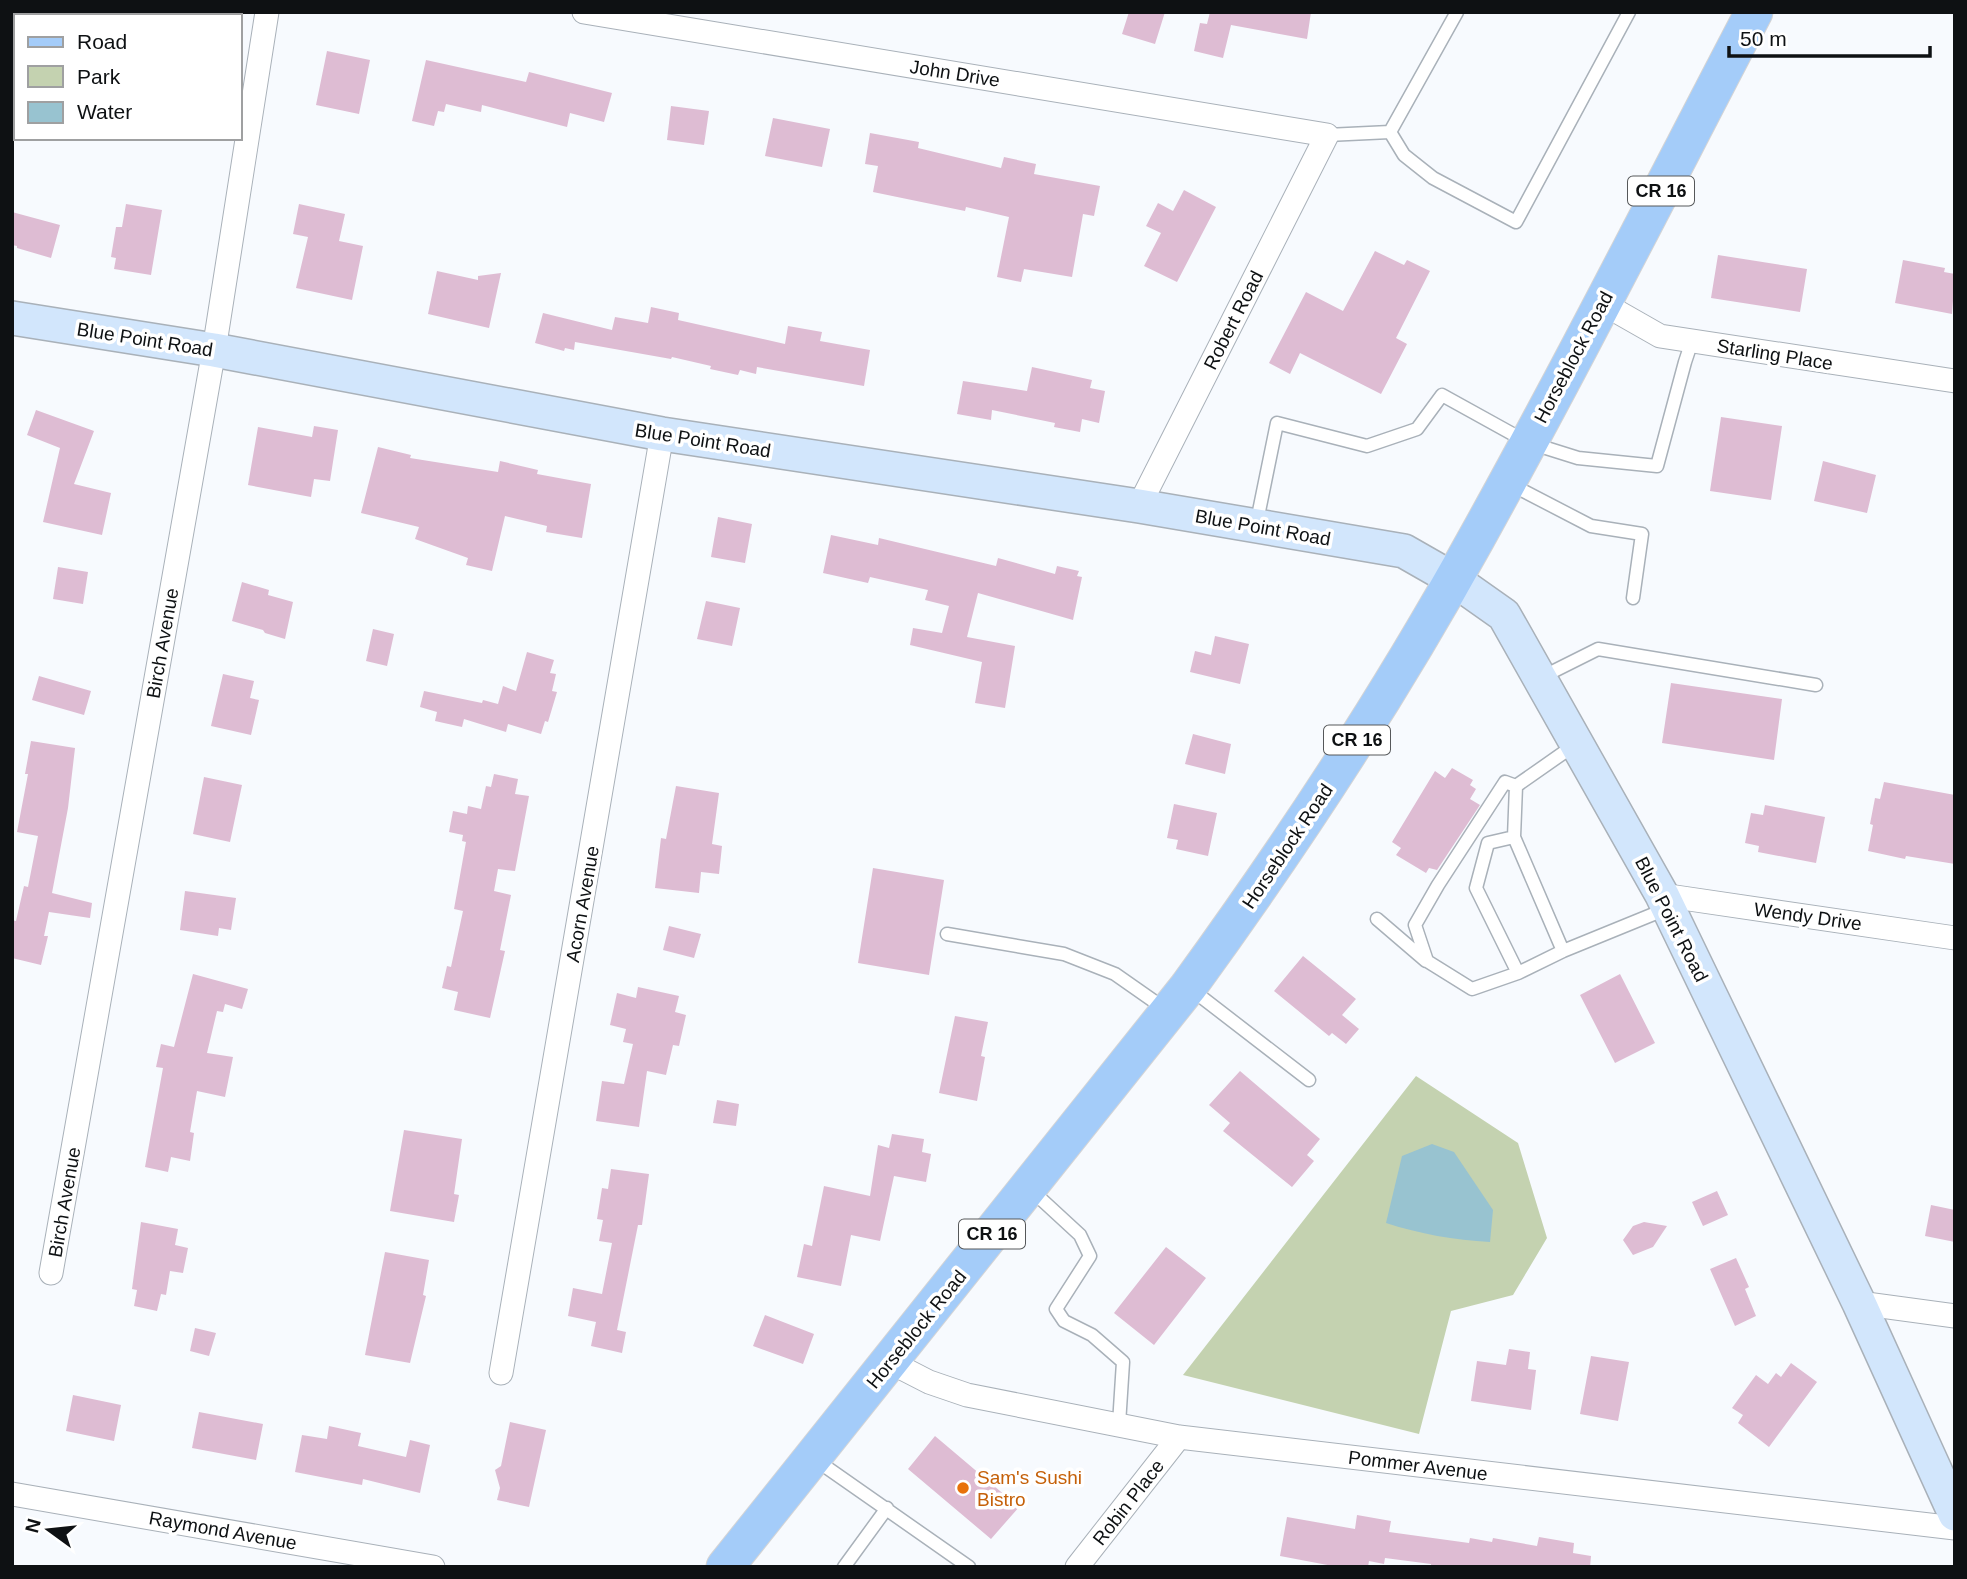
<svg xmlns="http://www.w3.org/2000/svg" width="1967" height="1579" font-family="Helvetica,sans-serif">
<rect width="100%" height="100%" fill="#f7fafe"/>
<path fill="#c4d2b0" d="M 1416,1076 L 1518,1143 L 1547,1238 L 1513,1295 L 1451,1311 L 1419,1434 L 1183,1375 Z"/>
<path fill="#98c3d0" d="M 1432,1144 L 1454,1152 L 1493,1210 L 1490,1242 C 1454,1240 1420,1234 1386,1223 L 1402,1156 Z"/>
<path fill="#debcd3" d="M 1129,12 L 1165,12 L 1155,44 L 1122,34 Z
M 1210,12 L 1311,12 L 1307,39 L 1231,25 L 1223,58 L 1194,51 L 1200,23 L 1207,24 Z
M 327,51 L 370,60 L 359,114 L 316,105 Z
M 426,60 L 526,82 L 529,72 L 612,93 L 604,122 L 570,113 L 567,127 L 482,105 L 481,112 L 446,104 L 444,112 L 438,111 L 434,126 L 412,121 Z
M 671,106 L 709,111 L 704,145 L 667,140 Z
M 773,118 L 830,129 L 822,167 L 765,156 Z
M 870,133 L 919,142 L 918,148 L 1001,168 L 1004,157 L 1036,164 L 1034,174 L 1100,186 L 1094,216 L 1083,214 L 1072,277 L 1024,269 L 1021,282 L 997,277 L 1009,217 L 966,207 L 965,211 L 873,192 L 878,166 L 865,164 Z
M 1184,190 L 1216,207 L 1177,282 L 1144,266 L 1161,233 L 1146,226 L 1158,203 L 1173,211 Z
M 126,204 L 162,210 L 151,275 L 114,269 L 116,258 L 111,257 L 116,227 L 122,227 Z
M 299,204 L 345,214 L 339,241 L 363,246 L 352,300 L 296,288 L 308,237 L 293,234 Z
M 12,212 L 60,225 L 51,258 L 17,248 L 17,246 L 12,245 Z
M 1375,251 L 1404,265 L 1407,260 L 1430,271 L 1396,338 L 1407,344 L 1381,394 L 1300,353 L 1290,374 L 1269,363 L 1306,292 L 1343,311 Z
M 1718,255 L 1807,269 L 1800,312 L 1711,298 Z
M 1903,260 L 1945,268 L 1944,272 L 1955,274 L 1952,314 L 1895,303 Z
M 437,271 L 478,280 L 478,276 L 501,273 L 489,328 L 428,314 Z
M 651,307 L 679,313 L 678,320 L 785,344 L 788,326 L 822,332 L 820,341 L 870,350 L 864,386 L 757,367 L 756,374 L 740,370 L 738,375 L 710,369 L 711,366 L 672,357 L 671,359 L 575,342 L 574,350 L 565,348 L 564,351 L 535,343 L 543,313 L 612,330 L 615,317 L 648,323 Z
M 1032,367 L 1092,380 L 1090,388 L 1105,391 L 1099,423 L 1082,419 L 1080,432 L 1054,427 L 1055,423 L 992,410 L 991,420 L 957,414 L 963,381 L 1027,391 Z
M 36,410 L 94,431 L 74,484 L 111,493 L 102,535 L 43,522 L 60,448 L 27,435 Z
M 1721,417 L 1782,426 L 1771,500 L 1710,491 Z
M 314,426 L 338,430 L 330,481 L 314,479 L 311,497 L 248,485 L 258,427 L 312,437 Z
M 378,447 L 411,455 L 410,458 L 498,472 L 500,461 L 538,470 L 537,474 L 591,484 L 582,538 L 546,532 L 547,526 L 505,516 L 492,571 L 466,565 L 468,558 L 415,539 L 419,527 L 361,513 Z
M 1823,461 L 1876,475 L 1867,513 L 1814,501 Z
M 718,517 L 752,524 L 745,563 L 711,557 Z
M 831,535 L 878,545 L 879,538 L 996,566 L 998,558 L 1055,574 L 1057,566 L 1079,571 L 1077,576 L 1082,577 L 1073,620 L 978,593 L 967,637 L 1015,646 L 1005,708 L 975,703 L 982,662 L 910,645 L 913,628 L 942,633 L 949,606 L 925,600 L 928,590 L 870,577 L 868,583 L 823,573 Z
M 58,567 L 88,572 L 83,604 L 53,599 Z
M 242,582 L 269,590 L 268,595 L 293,602 L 285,639 L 265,633 L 263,630 L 232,621 Z
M 706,601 L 740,608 L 732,646 L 697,639 Z
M 373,629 L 394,634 L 387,666 L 366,661 Z
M 1215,636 L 1249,644 L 1240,684 L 1190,672 L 1195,651 L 1211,655 Z
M 527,652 L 554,660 L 550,673 L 556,674 L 552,691 L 557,692 L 548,722 L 545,721 L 541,734 L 508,724 L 506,732 L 464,719 L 462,727 L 435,721 L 437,712 L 420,707 L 424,691 L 482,703 L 483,700 L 498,704 L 503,686 L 516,691 Z
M 223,674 L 254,681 L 250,698 L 259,700 L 251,735 L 211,726 Z
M 39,676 L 91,691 L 84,715 L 32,700 Z
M 1671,683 L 1782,699 L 1774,760 L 1662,743 Z
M 1193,734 L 1231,744 L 1225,774 L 1185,764 Z
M 31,741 L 75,748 L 68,808 L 52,893 L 92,903 L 90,918 L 49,912 L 44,936 L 48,936 L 41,965 L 12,958 L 12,920 L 16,921 L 24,886 L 28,887 L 38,836 L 17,832 L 28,774 L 25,774 Z
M 1452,768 L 1473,780 L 1470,785 L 1476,789 L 1470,799 L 1480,805 L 1437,870 L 1429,868 L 1426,873 L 1396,855 L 1401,848 L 1392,842 L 1435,771 L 1445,778 Z
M 494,774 L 518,779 L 515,794 L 529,796 L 515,871 L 498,869 L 494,891 L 511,895 L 500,950 L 505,951 L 490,1018 L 454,1010 L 458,992 L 442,988 L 447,966 L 451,967 L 463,911 L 454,909 L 466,842 L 462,841 L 463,835 L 449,832 L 453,811 L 467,814 L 468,806 L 481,809 L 486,786 L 491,787 Z
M 204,777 L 242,785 L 230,842 L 193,834 Z
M 1884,782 L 1955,795 L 1955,864 L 1906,856 L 1905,859 L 1868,851 L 1873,825 L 1870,824 L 1875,798 L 1880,799 Z
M 676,786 L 719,793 L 712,844 L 722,846 L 719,874 L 701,872 L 699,893 L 655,888 L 661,838 L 666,839 Z
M 1174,804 L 1217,813 L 1208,856 L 1176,849 L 1178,840 L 1167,838 Z
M 1765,805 L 1825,817 L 1816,863 L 1758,852 L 1759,846 L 1745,843 L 1751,813 L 1763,815 Z
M 873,868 L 944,880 L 929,975 L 858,963 Z
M 185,891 L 236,898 L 231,930 L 219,928 L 218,936 L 180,930 Z
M 669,926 L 701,934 L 694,958 L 663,950 Z
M 1303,956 L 1356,999 L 1342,1015 L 1359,1029 L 1346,1044 L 1332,1033 L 1329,1036 L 1274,991 Z
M 193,974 L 248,989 L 242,1009 L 225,1004 L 223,1012 L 217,1011 L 207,1053 L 233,1057 L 225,1097 L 197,1091 L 190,1132 L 194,1133 L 190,1161 L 171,1157 L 168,1172 L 145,1167 L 163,1068 L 156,1067 L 161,1044 L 174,1047 Z
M 1620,974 L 1655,1043 L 1615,1063 L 1580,995 Z
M 638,987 L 679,996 L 675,1012 L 686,1015 L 679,1046 L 673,1045 L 666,1075 L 647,1071 L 639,1127 L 596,1121 L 602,1081 L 624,1084 L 633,1044 L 623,1042 L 626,1029 L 610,1025 L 617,993 L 636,998 Z
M 955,1016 L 988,1022 L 981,1056 L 985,1057 L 977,1101 L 939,1093 Z
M 1240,1071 L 1320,1139 L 1307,1155 L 1314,1161 L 1292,1187 L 1223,1131 L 1230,1123 L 1209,1105 Z
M 717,1100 L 739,1104 L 736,1126 L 713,1123 Z
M 404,1130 L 462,1139 L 454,1194 L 459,1195 L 454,1222 L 390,1211 Z
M 892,1134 L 924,1139 L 922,1152 L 931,1154 L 926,1182 L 894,1176 L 880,1241 L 851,1235 L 841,1286 L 797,1277 L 804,1244 L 812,1246 L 824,1186 L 870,1196 L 878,1145 L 889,1148 Z
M 611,1169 L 649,1174 L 642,1225 L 638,1225 L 617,1330 L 626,1332 L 622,1353 L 591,1346 L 596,1322 L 568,1316 L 573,1288 L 602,1294 L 612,1243 L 599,1241 L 603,1220 L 597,1219 L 602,1188 L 608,1189 Z
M 1717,1191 L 1728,1215 L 1703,1226 L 1692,1202 Z
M 1931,1205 L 1955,1210 L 1955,1242 L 1925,1236 Z
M 141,1222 L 178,1229 L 175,1245 L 188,1248 L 183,1273 L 170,1271 L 166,1295 L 161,1294 L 157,1311 L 134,1306 L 137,1290 L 132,1289 Z
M 1644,1222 L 1667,1226 L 1653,1247 L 1633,1255 L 1623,1240 L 1633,1226 Z
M 1166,1247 L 1206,1278 L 1154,1345 L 1114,1313 Z
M 385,1252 L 429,1260 L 423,1295 L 426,1296 L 410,1363 L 365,1355 Z
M 1736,1258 L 1749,1287 L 1745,1289 L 1756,1316 L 1735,1326 L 1710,1269 Z
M 765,1315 L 814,1334 L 803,1364 L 753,1346 Z
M 195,1328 L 216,1333 L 209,1356 L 190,1351 Z
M 1509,1349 L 1530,1352 L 1528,1369 L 1536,1370 L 1531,1410 L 1471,1401 L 1477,1361 L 1506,1365 Z
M 1591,1356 L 1629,1362 L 1618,1421 L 1580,1414 Z
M 1791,1363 L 1817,1382 L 1769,1447 L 1738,1423 L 1743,1415 L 1732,1408 L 1756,1375 L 1768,1384 L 1776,1373 L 1781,1377 Z
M 73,1395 L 121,1405 L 114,1441 L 66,1431 Z
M 199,1412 L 263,1424 L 256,1460 L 192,1448 Z
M 510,1422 L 546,1430 L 529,1507 L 497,1500 L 500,1488 L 495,1470 L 501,1466 Z
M 329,1426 L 361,1433 L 358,1446 L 406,1457 L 410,1440 L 430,1445 L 420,1493 L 363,1479 L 362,1485 L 295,1472 L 302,1435 L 327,1439 Z
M 935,1436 L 1019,1507 L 991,1539 L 908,1469 Z
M 1357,1515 L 1391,1521 L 1389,1532 L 1469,1543 L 1470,1538 L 1492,1542 L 1493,1538 L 1537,1546 L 1539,1537 L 1574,1543 L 1573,1553 L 1591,1556 L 1590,1567 L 1431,1567 L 1431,1564 L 1385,1558 L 1384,1564 L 1369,1561 L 1368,1567 L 1338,1567 L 1280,1556 L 1287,1517 L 1355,1529 Z"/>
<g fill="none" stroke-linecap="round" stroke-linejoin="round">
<defs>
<path id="lane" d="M 1390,132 L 1457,12
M 1327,135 L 1390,132 L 1404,155 L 1433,178 L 1516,222 L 1629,12
M 1510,484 L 1591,526 L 1642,534 L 1633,598
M 1256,526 L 1277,423 L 1367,446 L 1417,429 L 1442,395 L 1527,442 L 1578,458 L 1657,466 L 1685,362 L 1692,341
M 1540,678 L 1598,649 L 1816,685
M 1516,786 L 1505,782 L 1438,885 L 1415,925 L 1427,961 L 1472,989 L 1518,973 L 1563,951 L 1666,909
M 1516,786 L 1514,837 L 1563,951
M 1516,786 L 1576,744
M 1514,837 L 1488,843 L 1476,888 L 1518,973
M 1377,919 L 1426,961
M 947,934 L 1064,954 L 1115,974 L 1165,1009
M 1191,989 L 1309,1080
M 1029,1188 L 1080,1235 L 1090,1256 L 1056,1309 L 1064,1321 L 1092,1335 L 1123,1362 L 1119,1424
M 816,1460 L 969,1567
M 844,1567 L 887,1508"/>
<path id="street" d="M 584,12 L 1327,135 L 1139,506
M 1602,303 L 1660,336 L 1955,381
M 1662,895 L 1955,938
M 51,1273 L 214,350 L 267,12
M 1859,1303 L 1955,1316
M 890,1362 L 929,1382 L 967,1395 L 1179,1437 L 1955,1528
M 501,1373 L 662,434
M 12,1494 L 433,1567
M 1077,1567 L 1179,1437"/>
<path id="secondary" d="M 12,318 L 214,350 L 662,434 L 1139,506 L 1404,551 L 1453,579 L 1504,615 L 1662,895 L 1859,1303 L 1955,1514"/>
<path id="primary" d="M 725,1567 L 1188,987 C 1292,844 1390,695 1476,539 C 1572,366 1662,188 1754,12"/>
</defs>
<use href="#lane" stroke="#a9b1b9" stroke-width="15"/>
<use href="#street" stroke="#a9b1b9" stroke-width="25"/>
<use href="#secondary" stroke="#a9b1b9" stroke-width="36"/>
<use href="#primary" stroke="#d4d4d5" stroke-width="39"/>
<use href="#lane" stroke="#fff" stroke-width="12"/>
<use href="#street" stroke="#fff" stroke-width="23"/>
<use href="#secondary" stroke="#d2e6fc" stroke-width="33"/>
<use href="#primary" stroke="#a4ccf9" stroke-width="37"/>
</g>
<circle fill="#e8710a" stroke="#fff" stroke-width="2.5" cx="963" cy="1488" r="7"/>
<g text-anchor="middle" stroke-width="7" stroke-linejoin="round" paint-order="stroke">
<g fill="#fff" stroke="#56585a" stroke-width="2">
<rect x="1628" y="176.5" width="66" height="29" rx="5"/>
<rect x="1324" y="725.5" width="66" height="29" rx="5"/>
<rect x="959" y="1219.5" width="66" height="29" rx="5"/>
</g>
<g font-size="18" font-weight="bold" fill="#0e1113">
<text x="1661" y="197">CR 16</text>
<text x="1357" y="746">CR 16</text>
<text x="992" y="1240">CR 16</text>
</g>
<g font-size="19" fill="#0e1113" stroke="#fff">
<text transform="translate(955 73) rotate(9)" y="7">John Drive</text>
<text transform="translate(1233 320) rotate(-63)" y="7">Robert Road</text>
<text transform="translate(145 339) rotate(9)" y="7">Blue Point Road</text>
<text transform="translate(1775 354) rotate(9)" y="7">Starling Place</text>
<text transform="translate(1573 357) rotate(-62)" y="7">Horseblock Road</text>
<text transform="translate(703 440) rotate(9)" y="7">Blue Point Road</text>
<text transform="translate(1263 527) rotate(10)" y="7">Blue Point Road</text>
<text transform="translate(162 643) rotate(-80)" y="7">Birch Avenue</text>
<text transform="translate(1287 846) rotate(-56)" y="7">Horseblock Road</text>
<text transform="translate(582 904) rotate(-80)" y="7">Acorn Avenue</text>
<text transform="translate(1808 916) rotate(8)" y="7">Wendy Drive</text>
<text transform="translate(1672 919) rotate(63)" y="7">Blue Point Road</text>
<text transform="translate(64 1202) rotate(-80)" y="7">Birch Avenue</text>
<text transform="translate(916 1329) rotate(-51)" y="7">Horseblock Road</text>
<text transform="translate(1418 1465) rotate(7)" y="7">Pommer Avenue</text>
<text transform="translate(1128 1502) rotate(-52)" y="7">Robin Place</text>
<text transform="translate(223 1530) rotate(10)" y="7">Raymond Avenue</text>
</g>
<g font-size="19" fill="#c56008" stroke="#fff" text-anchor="start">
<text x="977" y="1484">Sam's Sushi<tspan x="977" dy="22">Bistro</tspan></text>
</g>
</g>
<rect width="1967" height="1579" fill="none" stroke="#0e1113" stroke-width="28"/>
<rect x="14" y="14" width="228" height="126" fill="#ffffff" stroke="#9fa0a1" stroke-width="2"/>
<rect x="28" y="37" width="35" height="10" fill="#a4ccf9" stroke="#9fa0a1" stroke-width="2"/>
<text x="77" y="49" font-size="21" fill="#0e1113">Road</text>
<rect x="28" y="66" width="35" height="21" fill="#c4d2b0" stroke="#9fa0a1" stroke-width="2"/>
<text x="77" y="84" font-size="21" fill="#0e1113">Park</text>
<rect x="28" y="102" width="35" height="21" fill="#98c3d0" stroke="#9fa0a1" stroke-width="2"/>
<text x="77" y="119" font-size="21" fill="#0e1113">Water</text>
<g transform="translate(49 1530) rotate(285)" stroke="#ffffff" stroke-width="5" paint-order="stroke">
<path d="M0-5L12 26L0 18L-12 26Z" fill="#0e1113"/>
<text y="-10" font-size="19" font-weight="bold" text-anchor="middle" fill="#0e1113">N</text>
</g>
<path d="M1729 46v10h201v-10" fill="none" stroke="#0e1113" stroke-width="3.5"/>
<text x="1740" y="46" font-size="21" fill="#0e1113" stroke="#ffffff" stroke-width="5" paint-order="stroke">50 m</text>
</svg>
